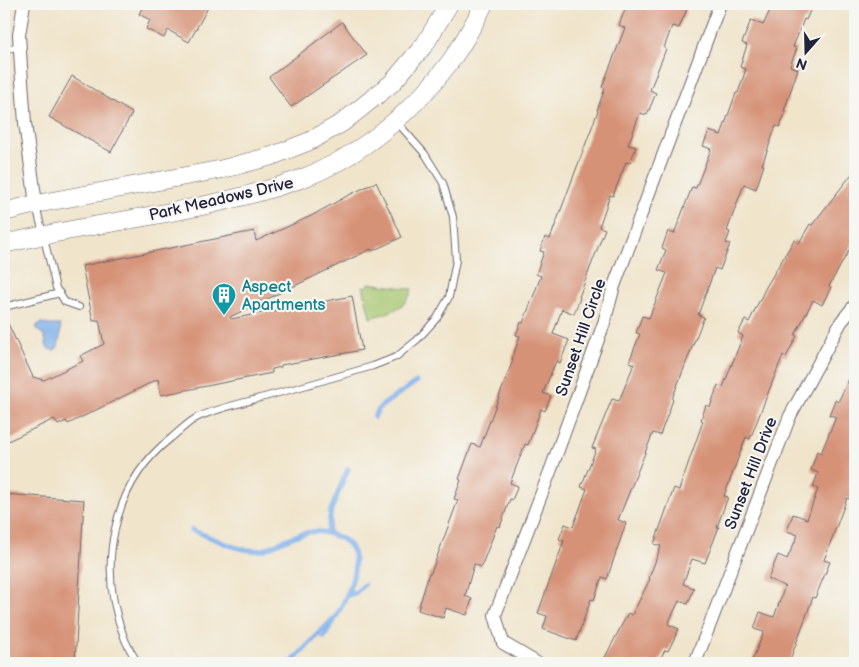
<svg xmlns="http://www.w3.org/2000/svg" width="859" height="667" font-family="'Balsamiq Sans',sans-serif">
<rect width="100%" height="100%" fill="#f6f6f2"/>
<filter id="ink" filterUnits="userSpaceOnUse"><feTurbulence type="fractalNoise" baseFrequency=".02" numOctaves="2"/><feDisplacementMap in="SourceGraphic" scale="10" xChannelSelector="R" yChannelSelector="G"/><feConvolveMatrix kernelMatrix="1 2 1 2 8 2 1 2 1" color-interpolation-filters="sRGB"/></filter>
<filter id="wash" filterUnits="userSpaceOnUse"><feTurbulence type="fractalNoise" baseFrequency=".0096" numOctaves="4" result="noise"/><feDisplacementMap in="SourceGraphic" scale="20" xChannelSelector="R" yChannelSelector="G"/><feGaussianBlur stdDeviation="1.12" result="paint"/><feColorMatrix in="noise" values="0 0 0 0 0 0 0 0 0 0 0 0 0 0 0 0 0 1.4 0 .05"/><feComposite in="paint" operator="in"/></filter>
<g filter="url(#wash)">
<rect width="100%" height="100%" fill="#f0e4ca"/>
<path fill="#a5c56d" stroke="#647454" d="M 369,283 L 412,289 C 408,309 387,313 370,318 L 363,286 L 368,287 Z"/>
<path fill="#80b1eb" stroke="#516a93" d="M 42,323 L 48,325 L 60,325 C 62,333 59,340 58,347 L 55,350 C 44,351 47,342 44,335 L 37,330 L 37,325 Z"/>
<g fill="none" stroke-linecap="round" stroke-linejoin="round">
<path stroke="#80b1eb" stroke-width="5" d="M 374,417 L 380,407 L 416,382
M 192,530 C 214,538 239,553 263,550 C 278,544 294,534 310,532 C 321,530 330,534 340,538 C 375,555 338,615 324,637
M 328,533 L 331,510 L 348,469
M 348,595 L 355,593 L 364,585
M 291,663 L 332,620"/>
</g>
<g id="blocks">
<path fill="#d69277" d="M 144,4 L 210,4 L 189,42 L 168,30 L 164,38 L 146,29 L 150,20 L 139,14 Z
M 627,4 L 689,4 L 679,28 L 672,26 L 664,48 L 666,49 L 650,90 L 656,93 L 647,115 L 640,113 L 628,145 L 636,147 L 630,163 L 626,162 L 613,196 L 610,195 L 599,227 L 605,229 L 579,297 L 580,298 L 574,314 L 562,309 L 553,334 L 569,340 L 560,363 L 556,361 L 543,393 L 551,396 L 545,411 L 541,409 L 528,445 L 525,444 L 510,483 L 518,486 L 512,500 L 510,499 L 500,527 L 497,526 L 481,567 L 474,564 L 465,596 L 472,599 L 467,615 L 446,608 L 443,618 L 418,610 L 429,573 L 431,573 L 458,500 L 454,499 L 461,480 L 459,479 L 472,444 L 480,447 L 513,360 L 512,359 L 520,336 L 516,335 L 521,322 L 523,323 L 541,276 L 536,274 L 544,252 L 540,251 L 545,237 L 550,239 L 598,111 L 597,110 L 605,88 L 602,87 L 625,28 L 619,25 Z
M 773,4 L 813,4 L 806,20 L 804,19 L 793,47 L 797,48 L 790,66 L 798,69 L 784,111 L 786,111 L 780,127 L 776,126 L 762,165 L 764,165 L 756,189 L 744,184 L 727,231 L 730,232 L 726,243 L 730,244 L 720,270 L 715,268 L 698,315 L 704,317 L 672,399 L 673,400 L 660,435 L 653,433 L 618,520 L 626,523 L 607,579 L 602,577 L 594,600 L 591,599 L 576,641 L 543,629 L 547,616 L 538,613 L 564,541 L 559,539 L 565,524 L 573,527 L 587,489 L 581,487 L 596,449 L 592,448 L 612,399 L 619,401 L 634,364 L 629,362 L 640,334 L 636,333 L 642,316 L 649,318 L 667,273 L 658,270 L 666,250 L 662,248 L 668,231 L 674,234 L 692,187 L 696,188 L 711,149 L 703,146 L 709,131 L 721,135 L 736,93 L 738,93 L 746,69 L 740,67 L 747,45 L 742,43 L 751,20 L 763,25 Z
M 342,22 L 367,55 L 291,107 L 269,77 Z
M 72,76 L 132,113 L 111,152 L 49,117 Z
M 855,170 L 855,240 L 829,286 L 831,287 L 822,305 L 813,300 L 795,335 L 797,336 L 786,357 L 783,355 L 750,439 L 746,437 L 724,496 L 728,497 L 717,527 L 719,527 L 705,563 L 692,559 L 683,584 L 694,588 L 688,604 L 679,601 L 668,624 L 679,629 L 668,651 L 665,650 L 658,663 L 602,663 L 628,613 L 632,615 L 650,579 L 649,578 L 661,546 L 654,544 L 674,488 L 679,490 L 703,421 L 701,420 L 706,405 L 710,407 L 718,385 L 723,387 L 743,336 L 738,333 L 745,320 L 749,322 L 766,287 L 794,240 L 799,243 L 810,224 L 812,225 Z
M 376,182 L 402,237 L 372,251 L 371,249 L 230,317 L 231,319 L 303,305 L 323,310 L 321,302 L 352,296 L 362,350 L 281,365 L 281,367 L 272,369 L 272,373 L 161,395 L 158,379 L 68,424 L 66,421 L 58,425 L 54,419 L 4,443 L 4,315 L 33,377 L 44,380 L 83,361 L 80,356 L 104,344 L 99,320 L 93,321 L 82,266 L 254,231 L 256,241 L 311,216 L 347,196 Z
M 855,367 L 855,491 L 852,500 L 847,498 L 824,560 L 830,562 L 815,598 L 813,597 L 789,663 L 751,663 L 764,632 L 754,629 L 760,612 L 774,617 L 785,586 L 768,579 L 778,555 L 787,559 L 798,535 L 787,531 L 793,514 L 807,519 L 818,489 L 813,487 L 818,473 L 811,470 L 817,451 L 821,453 L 836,417 L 829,415 L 835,400 L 838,402 Z
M 4,494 L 84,500 L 75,663 L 4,663 Z"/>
</g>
</g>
<g filter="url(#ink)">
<use href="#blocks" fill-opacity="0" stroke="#6a666d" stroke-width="1"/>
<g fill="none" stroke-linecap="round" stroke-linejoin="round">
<defs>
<path id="lane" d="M 4,50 L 19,46
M 36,205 L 56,288 L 65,302 L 79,307
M 4,307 L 60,293
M 138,663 C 133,655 127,646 124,637 C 97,568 111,485 171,438 C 180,431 189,421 198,417 C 221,407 247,402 271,395 C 305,386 339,376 373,366 L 396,357 L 417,340 L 437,318 L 449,297 L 456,260 L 453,217 L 443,183 L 425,154 L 396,121"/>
<path id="street" d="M 24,4 L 19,35 L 21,67 L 25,123 L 36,204
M 537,663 L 503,643 L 495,615 L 551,469 L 604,323 L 614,286 L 720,4
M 695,663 L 790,416 L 841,322 L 855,305"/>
<path id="secondary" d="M 4,212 L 36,204 L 223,169 L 272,156 L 310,141 L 342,123 L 392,83 L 425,44 L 449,4
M 4,244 C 103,220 207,213 303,178 C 359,157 415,110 450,62 C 463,44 474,24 484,4"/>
</defs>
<use href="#lane" stroke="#6a666d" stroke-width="8"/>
<use href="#street" stroke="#6a666d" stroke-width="14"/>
<use href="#secondary" stroke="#6a666d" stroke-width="19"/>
<use href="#lane" stroke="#fff" stroke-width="6"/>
<use href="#street" stroke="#fff" stroke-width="12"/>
<use href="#secondary" stroke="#fff" stroke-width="18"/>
</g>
</g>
<defs>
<symbol id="building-pin" viewBox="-11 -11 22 30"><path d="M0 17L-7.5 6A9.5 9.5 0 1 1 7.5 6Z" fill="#0f9aa8" stroke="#f6f6f2"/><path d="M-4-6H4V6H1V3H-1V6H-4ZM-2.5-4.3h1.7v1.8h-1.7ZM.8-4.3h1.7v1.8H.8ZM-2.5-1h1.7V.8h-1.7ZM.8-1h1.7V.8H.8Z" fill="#fff"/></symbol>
</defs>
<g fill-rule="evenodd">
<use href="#building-pin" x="210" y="281" width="28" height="38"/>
</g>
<g text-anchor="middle" stroke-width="4.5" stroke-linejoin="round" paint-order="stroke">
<g font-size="16" fill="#22223b" stroke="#f6f6f2">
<text transform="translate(221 198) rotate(-13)" y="6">Park Meadows Drive</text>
<text transform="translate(580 337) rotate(-71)" y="6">Sunset Hill Circle</text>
<text transform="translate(750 473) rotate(-69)" y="6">Sunset Hill Drive</text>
</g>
<g font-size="16" fill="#0d838f" stroke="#f6f6f2" text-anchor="start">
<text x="242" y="292">Aspect<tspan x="242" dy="18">Apartments</tspan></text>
</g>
</g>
<rect width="859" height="667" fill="none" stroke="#f6f6f2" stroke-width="20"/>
<g transform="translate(806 52) rotate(200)" stroke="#f6f6f2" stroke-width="4" paint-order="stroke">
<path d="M0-4L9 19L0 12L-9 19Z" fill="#22223b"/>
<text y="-8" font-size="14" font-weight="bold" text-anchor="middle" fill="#22223b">N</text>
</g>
</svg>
